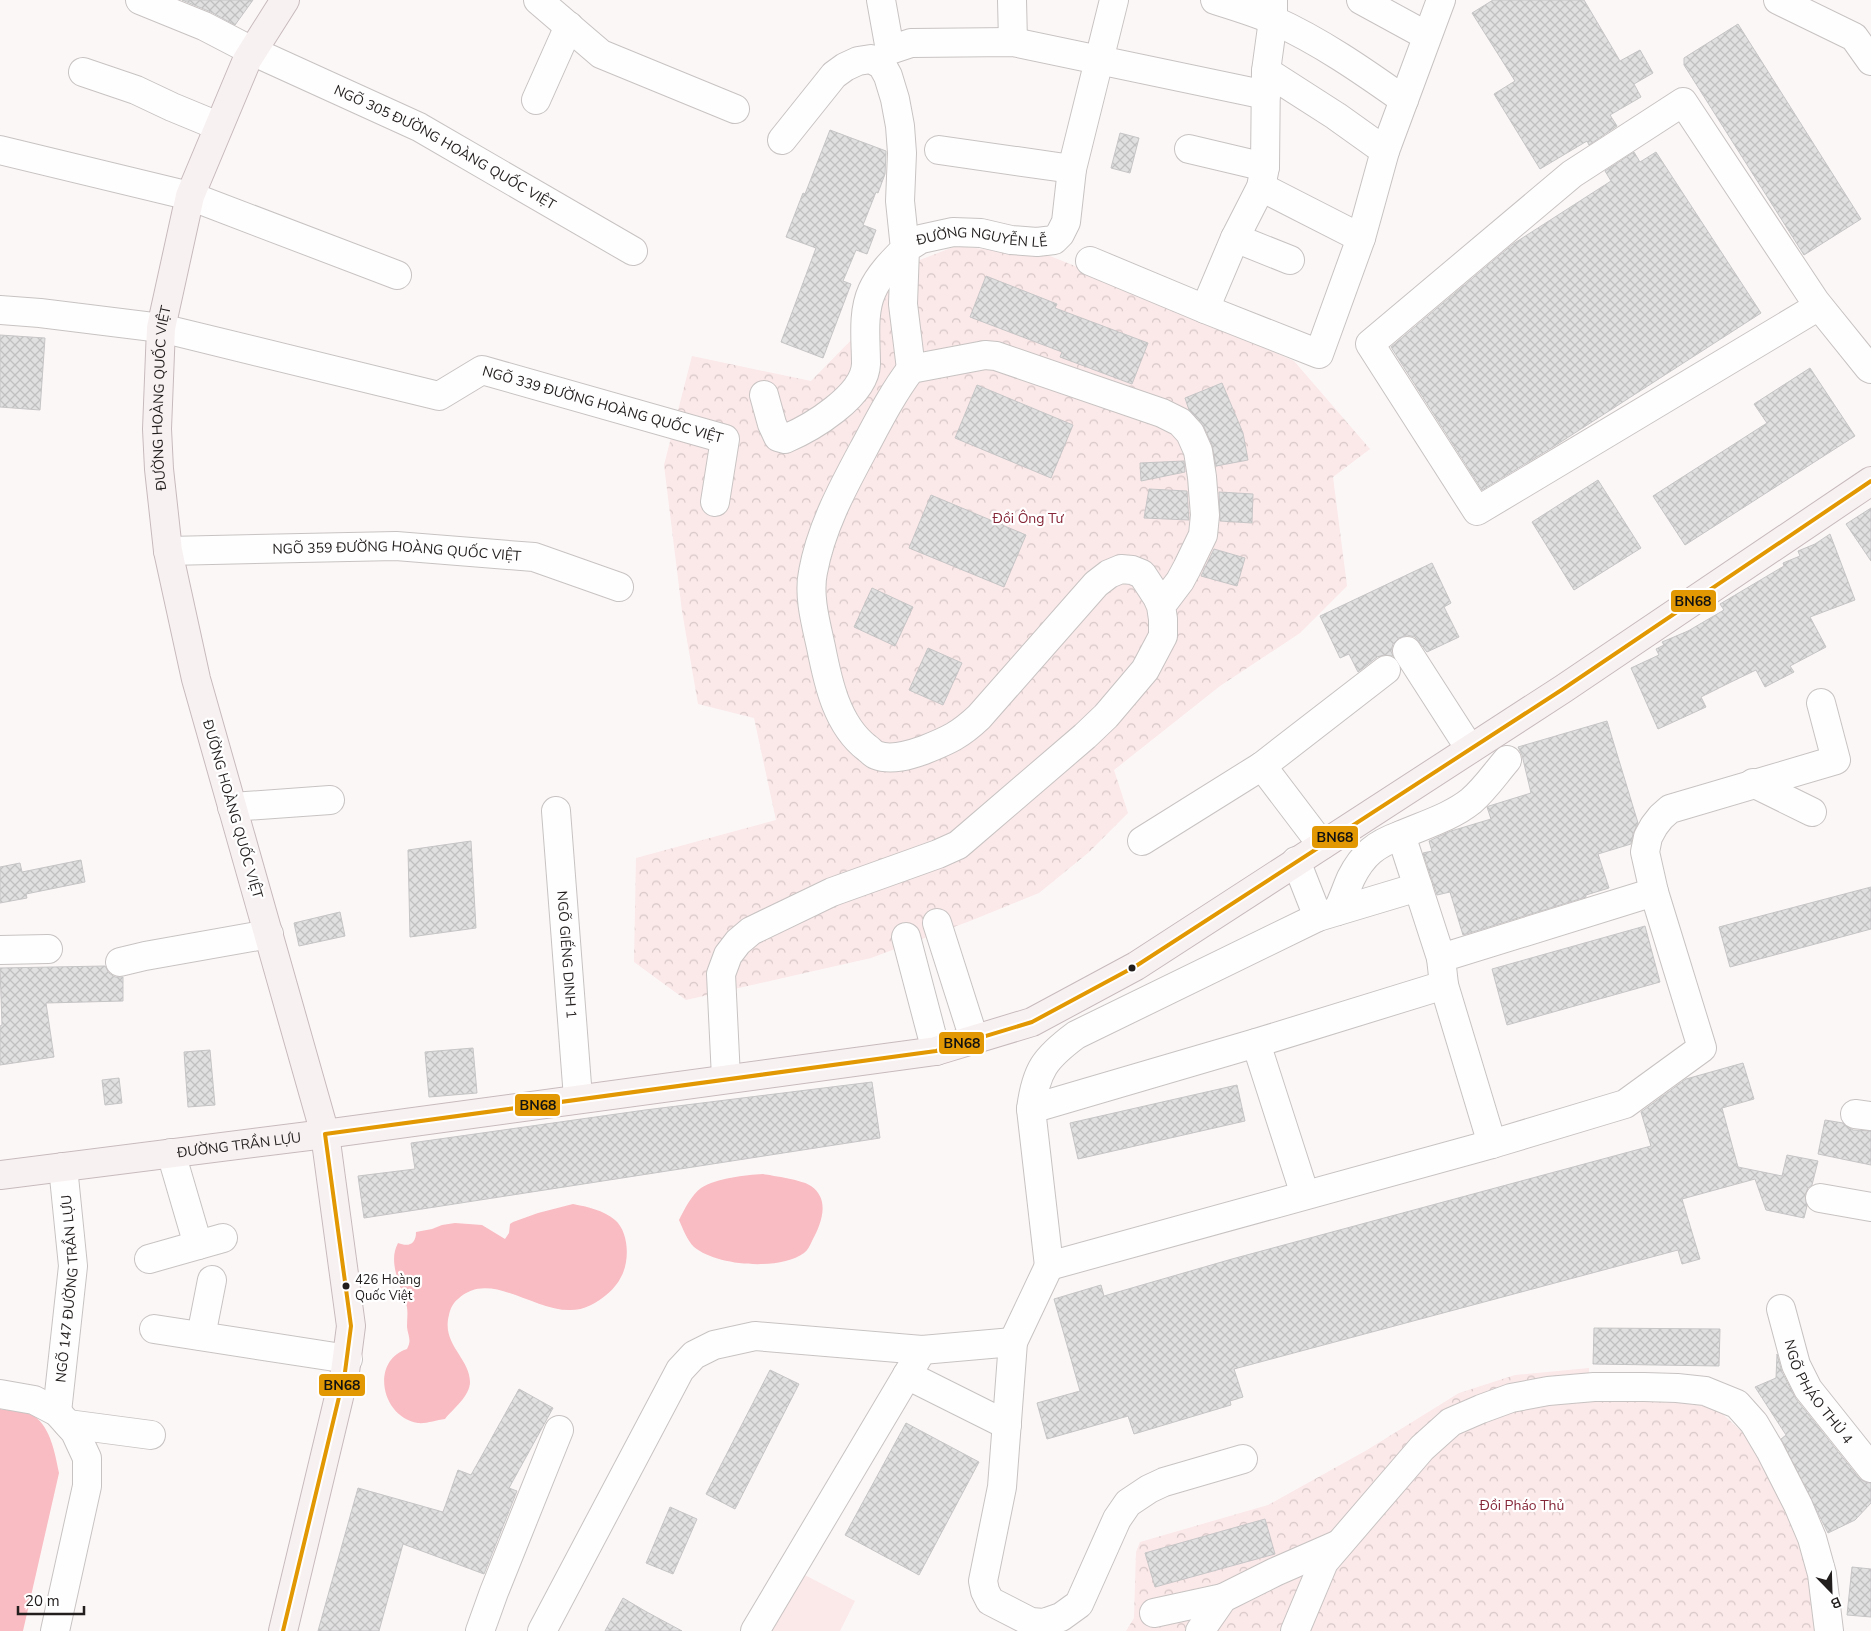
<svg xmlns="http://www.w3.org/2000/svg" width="1871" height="1631" font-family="'Nunito Sans',sans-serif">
<defs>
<pattern id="forest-crowns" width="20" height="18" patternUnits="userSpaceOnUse" patternTransform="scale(1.25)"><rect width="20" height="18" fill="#fbe8e9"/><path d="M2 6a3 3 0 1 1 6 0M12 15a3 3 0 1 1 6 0" fill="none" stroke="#d7c7c7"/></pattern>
<pattern id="building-cross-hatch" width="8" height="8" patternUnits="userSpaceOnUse" patternTransform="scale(1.25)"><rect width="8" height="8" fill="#e1e0e1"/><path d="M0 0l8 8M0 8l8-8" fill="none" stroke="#c1c0c1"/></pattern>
</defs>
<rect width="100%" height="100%" fill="#fcf7f7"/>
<path fill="url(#forest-crowns)" d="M 956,246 L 1050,256 L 1152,297 L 1294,361 L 1370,449 L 1333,477 L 1347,586 L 1300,633 L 1220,686 L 1114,770 L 1128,813 L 1088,853 L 1039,893 L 970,921 L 871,958 L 686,1000 L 634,962 L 636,858 L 776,820 L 754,718 L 698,704 L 682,611 L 664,465 L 692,356 L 811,381 L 859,332 L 907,265 Z
M 1589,1368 L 1589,1397 L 1679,1399 L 1717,1409 L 1751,1440 L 1801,1541 L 1820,1631 L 1126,1631 L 1134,1618 L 1136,1552 L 1140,1542 L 1268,1505 L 1367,1450 L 1459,1393 L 1515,1375 Z"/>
<path fill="#fbe8e9" d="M 797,1571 L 855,1601 L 840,1631 L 765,1631 Z"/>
<path fill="#f8bcc2" d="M 763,1174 C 774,1176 803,1180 811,1186 C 831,1200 821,1224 812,1241 C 810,1245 808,1250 804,1253 C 779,1271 717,1266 694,1247 C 687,1240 683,1229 679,1220 C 684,1210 692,1194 701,1188 C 717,1178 745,1175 763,1174 Z
M 573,1204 C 588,1207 603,1210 615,1220 C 629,1232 630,1261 621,1277 C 616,1288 602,1300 591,1305 C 548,1328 495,1264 458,1299 C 453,1303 450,1309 449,1315 C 441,1344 470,1358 470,1382 C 470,1396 453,1409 445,1419 C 436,1420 426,1424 418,1423 C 381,1417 370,1361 407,1349 C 412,1340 408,1336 407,1327 C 407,1320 408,1314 407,1307 C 402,1288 387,1263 398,1243 C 408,1247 416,1245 416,1232 L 432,1229 L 442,1225 L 455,1223 L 482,1225 L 505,1239 L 509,1233 L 510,1224 L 513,1222 L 538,1213 Z
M 0,1409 C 8,1410 28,1412 34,1416 C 51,1428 55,1454 59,1473 L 23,1631 L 0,1631 Z"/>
<path fill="url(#building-cross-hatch)" stroke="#c6c5c6" d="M 182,0 L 253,0 L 235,25 L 211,12 Z
M 1493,0 L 1584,0 L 1620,61 L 1640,50 L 1653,73 L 1634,84 L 1641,97 L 1610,115 L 1617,126 L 1589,145 L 1587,141 L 1540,169 L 1494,94 L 1515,81 L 1472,13 Z
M 1738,24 L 1861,219 L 1804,255 L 1684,65 L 1684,58 Z
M 830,130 L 886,151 L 886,153 L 885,174 L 878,193 L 876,192 L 863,225 L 876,230 L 867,254 L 856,250 L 843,281 L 851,284 L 823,358 L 781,342 L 816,248 L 786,237 L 803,193 L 805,194 Z
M 1120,133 L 1139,138 L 1130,173 L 1111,168 Z
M 1634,152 L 1640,162 L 1656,152 L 1761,313 L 1553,447 L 1482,490 L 1391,347 L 1513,244 L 1611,181 L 1605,171 Z
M 986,276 L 1057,304 L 1055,308 L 1148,343 L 1132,384 L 1060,357 L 1062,352 L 970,317 Z
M 0,335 L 45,338 L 40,410 L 0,407 Z
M 1810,368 L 1855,436 L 1685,545 L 1653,496 L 1767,423 L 1754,404 Z
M 1222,383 L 1243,433 L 1248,460 L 1216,466 L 1212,445 L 1204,427 L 1189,410 L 1185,398 Z
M 977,385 L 1073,425 L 1051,478 L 955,438 Z
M 1184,461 L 1185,472 L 1141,481 L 1140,463 Z
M 1598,480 L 1641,548 L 1574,590 L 1532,522 Z
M 1149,489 L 1187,491 L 1189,520 L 1144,518 Z
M 1219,492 L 1253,494 L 1252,523 L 1220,521 Z
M 931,495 L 1026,535 L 1004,587 L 909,548 Z
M 1871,508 L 1871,561 L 1846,524 Z
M 1830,534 L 1855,600 L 1810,617 L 1826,647 L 1790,666 L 1794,672 L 1765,687 L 1756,670 L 1729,683 L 1701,697 L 1706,707 L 1658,729 L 1631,668 L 1659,655 L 1656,649 L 1664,645 L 1662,642 L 1688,631 L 1724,610 L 1720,604 L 1784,566 L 1783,563 L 1800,556 L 1798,551 L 1815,544 Z
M 1214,549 L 1245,558 L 1237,586 L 1201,576 Z
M 1432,563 L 1451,603 L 1444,607 L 1459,637 L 1427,652 L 1415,637 L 1407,635 L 1399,638 L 1393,644 L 1391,651 L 1393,656 L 1384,655 L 1377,657 L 1358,672 L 1349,654 L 1340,658 L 1320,616 Z
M 872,588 L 913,607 L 895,646 L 854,627 Z
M 928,648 L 962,663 L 943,705 L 909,690 Z
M 1607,721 L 1638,823 L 1633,834 L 1631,844 L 1598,854 L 1609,888 L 1586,895 L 1586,897 L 1463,935 L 1450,892 L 1437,895 L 1423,853 L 1432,851 L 1429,841 L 1451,831 L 1491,819 L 1487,807 L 1489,806 L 1531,793 L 1522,755 L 1518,747 Z
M 471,841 L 476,928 L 410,937 L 408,850 Z
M 81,860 L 85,882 L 26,894 L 27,898 L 0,903 L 0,867 L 20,863 L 22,872 Z
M 1871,887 L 1871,929 L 1730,967 L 1719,927 Z
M 340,912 L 345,936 L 299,946 L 294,923 Z
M 1645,926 L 1660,982 L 1507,1025 L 1492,969 Z
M 105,966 L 109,973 L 115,977 L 123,977 L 123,1001 L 46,1003 L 54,1057 L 0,1065 L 0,1026 L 2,1025 L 0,968 Z
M 473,1048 L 477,1093 L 429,1097 L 425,1052 Z
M 210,1050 L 215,1105 L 188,1107 L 184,1052 Z
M 1743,1063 L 1754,1099 L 1722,1108 L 1738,1167 L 1782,1176 L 1787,1155 L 1818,1161 L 1812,1185 L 1808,1188 L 1805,1195 L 1807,1206 L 1804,1218 L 1766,1210 L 1755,1179 L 1682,1199 L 1700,1259 L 1682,1264 L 1678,1250 L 1234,1369 L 1243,1397 L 1230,1401 L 1231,1405 L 1134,1434 L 1128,1416 L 1047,1439 L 1037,1403 L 1080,1391 L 1054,1299 L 1101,1285 L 1104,1296 L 1232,1259 L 1651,1146 L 1641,1112 L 1686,1079 Z
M 119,1078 L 122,1103 L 105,1105 L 102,1080 Z
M 872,1082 L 880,1138 L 364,1218 L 358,1176 L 415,1169 L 411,1143 L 645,1110 Z
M 1237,1085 L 1245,1121 L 1078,1159 L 1070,1123 Z
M 1825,1120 L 1843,1123 L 1853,1130 L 1871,1131 L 1871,1165 L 1818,1154 Z
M 1594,1328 L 1720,1329 L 1719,1366 L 1593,1364 Z
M 1777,1354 L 1782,1372 L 1796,1399 L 1859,1478 L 1865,1482 L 1871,1483 L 1871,1503 L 1855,1520 L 1828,1533 L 1781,1439 L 1786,1435 L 1755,1387 L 1776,1378 Z
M 770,1370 L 799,1384 L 735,1509 L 706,1494 Z
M 519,1389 L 553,1408 L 509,1488 L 517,1491 L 484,1574 L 403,1544 L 379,1631 L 318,1631 L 358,1488 L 443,1512 L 458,1470 L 471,1475 Z
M 906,1423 L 979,1462 L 919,1575 L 845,1535 Z
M 670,1507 L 697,1519 L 673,1574 L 646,1563 Z
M 1265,1519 L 1275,1554 L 1155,1587 L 1145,1553 Z
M 1852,1567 L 1871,1569 L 1871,1617 L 1847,1615 Z
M 623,1598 L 645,1611 L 682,1631 L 605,1631 Z"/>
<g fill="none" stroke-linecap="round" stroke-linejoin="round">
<defs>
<g id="minor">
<path id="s1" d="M 140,0 L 204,26 L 252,51 L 419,127 L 633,251"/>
<path d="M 538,0 L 601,54 L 735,109"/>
<path d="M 881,0 L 890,50 L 911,43 L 1013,42 L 1266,95"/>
<path d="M 1012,0 L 1013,42"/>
<path d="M 1215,0 C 1234,6 1254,12 1273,20 C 1320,41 1363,71 1404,100"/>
<path d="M 1361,0 L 1427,36"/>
<path d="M 1778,0 L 1854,37 L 1871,61"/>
<path d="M 1266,71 L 1336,116 L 1385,151"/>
<path d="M 83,72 L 136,90 L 172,107 L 218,126"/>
<path d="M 536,100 L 569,26"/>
<path d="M 1189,149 L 1265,167"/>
<path d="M 0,150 L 190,196 L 397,275"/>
<path d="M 939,150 L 1072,169"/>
<path d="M 1261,187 L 1361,238"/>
<path d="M 1235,238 L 1290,260"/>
<path d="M 1090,261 L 1205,309 L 1319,354 L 1361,238 L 1385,151 L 1441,0"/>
<path d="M 1819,306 L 1477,511 L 1370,344 L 1572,174 L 1683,102 L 1815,301 L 1819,306 L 1869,368 L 1871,369"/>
<path d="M 1205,309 L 1235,238 L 1261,187 L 1265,167 L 1266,71 L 1273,20 L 1273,0"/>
<path id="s2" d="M 0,310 L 40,313 L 161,328 L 439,396 L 482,370 L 725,439 L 715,502"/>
<path id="s3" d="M 911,369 L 903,304 L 905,249 L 921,239 L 953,232 L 981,233 L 1011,240 L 1037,242 L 1054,240 L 1060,234 L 1066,222 L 1072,169 L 1114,0"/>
<path d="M 764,395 L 772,424 L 778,437 L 785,439 C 811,428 865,396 866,364 C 866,341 862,313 872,291 C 879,275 892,262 905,249 L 900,201 L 902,153 L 900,126 L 895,99 L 888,76 L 882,65 L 871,59 L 858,61 L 845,67 L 834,75 L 782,140"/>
<path id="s4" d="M 168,551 L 396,546 L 534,557 L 619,587"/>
<path d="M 1407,651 L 1470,749"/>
<path d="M 1262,766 L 1322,845"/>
<path d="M 1753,783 L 1812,812"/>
<path d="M 232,807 L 330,800"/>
<path id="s5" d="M 556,811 L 578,1098"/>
<path d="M 1142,841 L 1262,766 L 1386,670"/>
<path d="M 1296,861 L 1318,917"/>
<path d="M 1418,887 L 1401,835 C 1424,825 1451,817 1471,801 C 1485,789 1495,774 1507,760"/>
<path d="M 1337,911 C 1343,900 1346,889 1351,878 C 1363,854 1376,844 1401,835"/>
<path d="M 937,923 L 974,1039"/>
<path d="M 906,937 L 936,1051"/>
<path d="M 0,950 L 48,949"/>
<path d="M 1441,958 L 1418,887 L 1318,917 L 1076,1035 C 1045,1058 1036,1070 1031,1109 L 1049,1266 L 1492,1144 L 1625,1104 L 1702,1048 L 1654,892 L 1645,852 L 1648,837 L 1654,826 L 1661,817 L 1670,809 L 1836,760 L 1821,703"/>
<path d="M 120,962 L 145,956 L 269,934"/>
<path d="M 1444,985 L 1492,1144"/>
<path d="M 1256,1043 L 1305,1195"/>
<path d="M 726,1078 L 721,974 L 728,955 L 738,942 L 751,931 L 832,892 L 938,854 L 958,845 L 1085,736 L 1106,716 L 1145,670 L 1163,636 L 1163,619 L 1161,606 L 1157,597 L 1142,574 L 1132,570 L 1121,569 L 1109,574 L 1096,584 L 979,717 C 960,735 949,740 924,750 C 910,755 891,761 876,755 C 873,754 870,750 867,748 C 837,725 828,683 821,647 C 816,624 808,596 813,572 C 821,528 842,489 863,450 C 878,422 892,394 911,369 L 985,355 L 996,356 L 1162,413 L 1180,422 L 1190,433 L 1198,451 L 1202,477 L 1205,515 L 1203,535 L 1187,568 L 1180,581 L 1161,606"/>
<path d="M 1031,1109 L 1256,1043 L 1444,985 L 1441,958 L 1654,892"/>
<path d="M 1855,1114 L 1871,1116"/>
<path d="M 171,1153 L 198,1245"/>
<path d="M 1820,1198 L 1871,1207"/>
<path d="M 149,1259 L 223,1238"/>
<path d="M 1049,1266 L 1013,1342 L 1002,1487 L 983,1581 L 985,1591 L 990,1601 L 1031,1622 L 1044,1623 L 1061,1617 L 1079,1604 L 1117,1519 L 1128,1503 L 1149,1489 L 1164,1482 L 1243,1459"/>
<path id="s6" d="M 1781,1309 L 1796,1365 L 1808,1389 L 1871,1468"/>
<path d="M 154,1329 L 348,1359"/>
<path d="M 201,1336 L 212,1280"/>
<path d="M 907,1375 L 1007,1425"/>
<path d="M 0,1394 L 34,1400 L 57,1412 L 75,1432 L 87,1458 L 87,1486 L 55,1631"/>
<path id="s7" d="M 57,1412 L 73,1266 L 63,1167"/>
<path d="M 68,1424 L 151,1435"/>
<path d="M 1154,1613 L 1223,1598"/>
<path d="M 480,1631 L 494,1592 L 559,1430"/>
<path d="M 542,1631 L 680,1370 L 694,1355 L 714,1345 L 755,1336 L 922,1350 L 1013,1342"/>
<path d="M 755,1631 L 922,1350"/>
<path d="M 1200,1631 L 1223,1598 L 1275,1572 L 1339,1544"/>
<path d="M 1295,1631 L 1324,1562 L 1422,1448 L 1451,1422 L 1481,1409 L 1511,1398 L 1548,1391 L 1594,1387 L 1644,1387 L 1677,1388 L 1705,1391 L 1737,1404 L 1754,1423 L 1770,1450 L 1798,1505 L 1812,1538 L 1822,1574 L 1829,1631"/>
</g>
<g id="major">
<path id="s8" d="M 0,1175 L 325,1134 L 936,1051 L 1032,1022 L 1136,966 L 1563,689 L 1871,481"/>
<path id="s9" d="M 283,1631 L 345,1372 L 351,1326 L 325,1134 L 196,679 L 168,551 L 159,469 L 157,429 L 161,328 L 190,196 L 247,60 L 285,0"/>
</g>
</defs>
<use href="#minor" stroke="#c8c3c3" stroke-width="30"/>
<use href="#major" stroke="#c7babc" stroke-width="30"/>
<use href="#minor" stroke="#fffefe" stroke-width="28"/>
<use href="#major" stroke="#f8f1f2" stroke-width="28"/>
<defs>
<path id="bus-1" d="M 325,1134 L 936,1051 L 1032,1022 L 1136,966 L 1563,689 L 1871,481
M 283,1631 L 345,1372 L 351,1326 L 325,1134"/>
</defs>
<use href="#bus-1" stroke="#fff" stroke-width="8"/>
<use href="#bus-1" stroke="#e29803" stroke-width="4"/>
</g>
<g fill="#221e1e" stroke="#fff" stroke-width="2">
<circle cx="1132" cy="968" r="4.5"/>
<circle cx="346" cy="1286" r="4.5"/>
</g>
<g text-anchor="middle" stroke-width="4.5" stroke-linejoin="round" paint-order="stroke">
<g font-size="13" fill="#221e1e" stroke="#fff" text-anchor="start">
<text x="355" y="1284">426 Hoàng<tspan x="355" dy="16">Quốc Việt</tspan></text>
</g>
<g font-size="14" fill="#221e1e" stroke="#fff">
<text dy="5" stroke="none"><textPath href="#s1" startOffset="339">NGÕ 305 ĐƯỜNG HOÀNG QUỐC VIỆT</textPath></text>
<text dy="5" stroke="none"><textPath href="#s3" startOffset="201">ĐƯỜNG NGUYỄN LỄ</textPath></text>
<text dy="5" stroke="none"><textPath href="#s9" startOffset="1264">ĐƯỜNG HOÀNG QUỐC VIỆT</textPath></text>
<text dy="5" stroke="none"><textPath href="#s2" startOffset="624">NGÕ 339 ĐƯỜNG HOÀNG QUỐC VIỆT</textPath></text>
<text dy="5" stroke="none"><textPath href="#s4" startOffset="229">NGÕ 359 ĐƯỜNG HOÀNG QUỐC VIỆT</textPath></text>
<text transform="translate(233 809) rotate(74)" y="5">ĐƯỜNG HOÀNG QUỐC VIỆT</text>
<text dy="5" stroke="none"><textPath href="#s5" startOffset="144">NGÕ GIẾNG DINH 1</textPath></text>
<text dy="5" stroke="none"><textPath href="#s8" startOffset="241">ĐƯỜNG TRẦN LỰU</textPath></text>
<text dy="5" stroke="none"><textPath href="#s7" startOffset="124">NGÕ 147 ĐƯỜNG TRẦN LỰU</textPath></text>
<text dy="5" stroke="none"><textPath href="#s6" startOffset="92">NGÕ PHÁO THỦ 4</textPath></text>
</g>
<g font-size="14" fill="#862739" stroke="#fff">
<text x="1028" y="523">Đồi Ông Tư</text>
<text x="1522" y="1510">Đồi Pháo Thủ</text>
</g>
</g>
<g stroke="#fff" stroke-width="2">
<rect x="1670" y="589" width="47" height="24" rx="5" fill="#e29803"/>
<rect x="1311" y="825" width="48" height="24" rx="5" fill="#e29803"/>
<rect x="938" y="1031" width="47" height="24" rx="5" fill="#e29803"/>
<rect x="514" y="1093" width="47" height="24" rx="5" fill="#e29803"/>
<rect x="318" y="1373" width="48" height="24" rx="5" fill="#e29803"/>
</g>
<g font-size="14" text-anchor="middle" font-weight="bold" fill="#111">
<text x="1693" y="606">BN68</text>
<text x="1335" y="842">BN68</text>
<text x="962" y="1048">BN68</text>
<text x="538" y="1110">BN68</text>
<text x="342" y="1390">BN68</text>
</g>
<g transform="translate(1831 1591) rotate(157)" stroke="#ffffff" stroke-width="4" paint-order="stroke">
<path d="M0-4L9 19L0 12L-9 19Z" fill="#221e1e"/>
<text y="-8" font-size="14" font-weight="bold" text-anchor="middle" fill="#221e1e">B</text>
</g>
<path d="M18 1606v8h66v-8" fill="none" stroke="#221e1e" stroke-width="2.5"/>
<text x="25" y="1606" font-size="15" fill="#221e1e" stroke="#ffffff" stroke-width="4" paint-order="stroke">20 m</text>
</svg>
